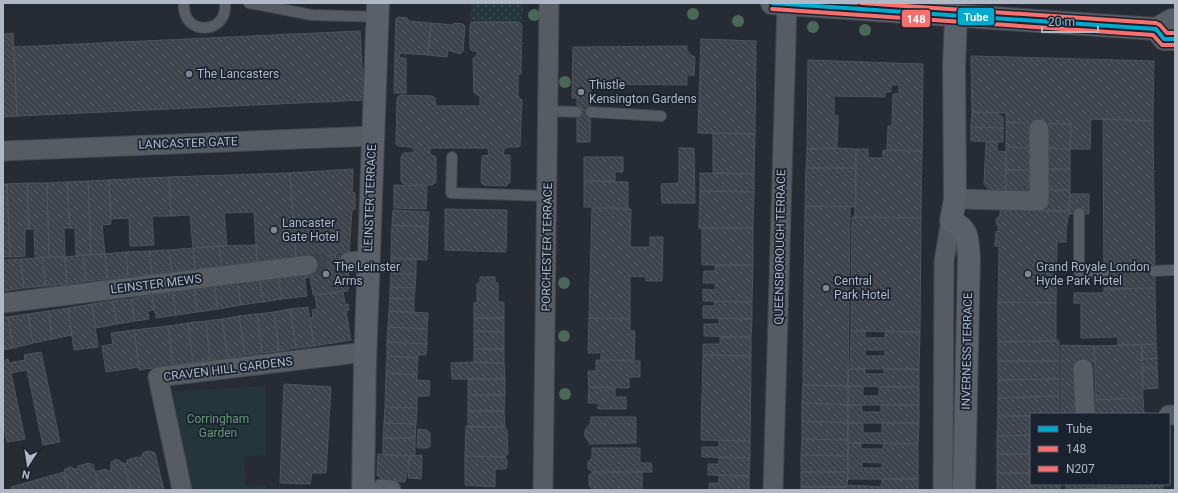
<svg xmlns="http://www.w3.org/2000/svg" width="1178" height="493" font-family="Roboto,sans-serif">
<defs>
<pattern id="grass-dots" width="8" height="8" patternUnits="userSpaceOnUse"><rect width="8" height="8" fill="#24363a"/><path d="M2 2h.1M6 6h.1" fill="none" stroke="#415155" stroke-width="1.8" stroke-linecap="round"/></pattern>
<pattern id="building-back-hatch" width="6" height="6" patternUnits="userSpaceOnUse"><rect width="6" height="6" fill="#3e424a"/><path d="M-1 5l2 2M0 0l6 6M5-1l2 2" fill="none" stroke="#575b63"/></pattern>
</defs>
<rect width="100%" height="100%" fill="#272c34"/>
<path fill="url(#grass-dots)" d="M 471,3 L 523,3 L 522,25 L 519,22 L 473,22 L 470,24 Z"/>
<path fill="#24363a" d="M 266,386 L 266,455 L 244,456 L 246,486 L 266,485 L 267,490 L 189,490 L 173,391 Z"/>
<path fill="url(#building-back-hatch)" stroke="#4f545c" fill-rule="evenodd" d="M 398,17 L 407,18 L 409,21 L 431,23 L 428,55 L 400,53 L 399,58 L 406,58 L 406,93 L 394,93 L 396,19 Z
M 473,22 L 519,22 L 522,25 L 521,74 L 518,74 L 518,96 L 522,100 L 520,146 L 517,147 L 508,147 L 504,149 L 503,155 L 509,155 L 510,157 L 510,182 L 506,186 L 484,185 L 481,182 L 482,156 L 489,155 L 488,148 L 430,148 L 430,154 L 436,157 L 436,182 L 432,185 L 404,184 L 401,181 L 401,157 L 404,153 L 414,153 L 414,149 L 410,147 L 399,146 L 396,144 L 397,98 L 400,95 L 432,96 L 435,98 L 436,106 L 480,106 L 480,96 L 476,94 L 474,92 L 473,58 L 477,56 L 477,51 L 472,51 L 470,49 L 470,24 Z
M 431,23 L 453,25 L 454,23 L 463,24 L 465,26 L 463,51 L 460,54 L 448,50 L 447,57 L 428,55 Z
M 360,31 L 364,100 L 17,116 L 14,47 Z
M 13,33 L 17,116 L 3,117 L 3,34 Z
M 701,39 L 756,41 L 755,134 L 698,133 Z
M 687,46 L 687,50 L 691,55 L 695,57 L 694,75 L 687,75 L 687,85 L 591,84 L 590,142 L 577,142 L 577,98 L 572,98 L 573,47 Z
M 971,56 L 1154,61 L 1153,121 L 1091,119 L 1090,149 L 1070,149 L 1071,124 L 1006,122 L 1006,113 L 972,112 Z
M 808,60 L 923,64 L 922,151 L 887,150 L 888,126 L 892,126 L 893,94 L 899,94 L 899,85 L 891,85 L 891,92 L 885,92 L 885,97 L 834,96 L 834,115 L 838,116 L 837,148 L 807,149 Z
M 972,112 L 996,113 L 1003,117 L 1003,128 L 971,127 Z
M 1103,119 L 1153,121 L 1155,288 L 1104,289 Z
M 1006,122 L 1029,123 L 1029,148 L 1006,147 Z
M 1047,123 L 1071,124 L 1070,149 L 1047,148 Z
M 971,127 L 1003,128 L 1003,142 L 971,141 Z
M 713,133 L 755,134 L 754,174 L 713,173 Z
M 986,142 L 997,142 L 997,151 L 1006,152 L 1006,190 L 989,190 L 984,184 Z
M 1006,147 L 1029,148 L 1029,170 L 1006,170 Z
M 679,148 L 694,148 L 695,203 L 662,203 L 661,184 L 679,183 Z
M 837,148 L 856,149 L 856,168 L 806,168 L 807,149 Z
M 1047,148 L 1070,149 L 1070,169 L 1047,169 Z
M 856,149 L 868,149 L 868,158 L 883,158 L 883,150 L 922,151 L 921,218 L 855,217 Z
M 584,157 L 623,157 L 623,172 L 615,172 L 615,181 L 584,181 Z
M 806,168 L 856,168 L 856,207 L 805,206 Z
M 353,169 L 352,192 L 355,193 L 355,209 L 352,210 L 349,254 L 296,257 L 290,173 Z
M 1047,169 L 1070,169 L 1070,190 L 1046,190 Z
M 1006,170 L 1029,170 L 1028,191 L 1006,190 Z
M 290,173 L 296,257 L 257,261 L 254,212 L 224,213 L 227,246 L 193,248 L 190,215 L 171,216 L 169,177 Z
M 700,173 L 754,174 L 754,192 L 700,191 Z
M 169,177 L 171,216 L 152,216 L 154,245 L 130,246 L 129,218 L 111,219 L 109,180 Z
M 109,180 L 111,224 L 102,225 L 105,254 L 91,255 L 88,181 Z
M 88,181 L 91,255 L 76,256 L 75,228 L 70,228 L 67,182 Z
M 584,181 L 628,182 L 628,208 L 584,207 Z
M 67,182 L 70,228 L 64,228 L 65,257 L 49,257 L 47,183 Z
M 27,183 L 29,229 L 25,229 L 25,256 L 10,257 L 7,184 Z
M 27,183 L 47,183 L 49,257 L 35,258 L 34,229 L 29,229 Z
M 3,184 L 7,184 L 10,257 L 3,257 Z
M 394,185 L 427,186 L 426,209 L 394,208 Z
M 1046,190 L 1070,190 L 1069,211 L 1046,211 Z
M 700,191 L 754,192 L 753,228 L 699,228 Z
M 1070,194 L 1089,194 L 1089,214 L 1069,214 Z
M 805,206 L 850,207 L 848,386 L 803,385 Z
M 592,208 L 631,209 L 630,247 L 650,247 L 650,237 L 663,237 L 662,281 L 646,281 L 646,277 L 630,276 L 630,319 L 589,318 Z
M 445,209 L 507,210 L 506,252 L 445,250 Z
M 393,210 L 429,212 L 428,227 L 392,225 Z
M 1000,210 L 1069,211 L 1066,230 L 1066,242 L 1057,242 L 1056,303 L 998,302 L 999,246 L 995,246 L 996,232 L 999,231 L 999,229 L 996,222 L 997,218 L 1000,215 Z
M 852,217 L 921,218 L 920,332 L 851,331 Z
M 392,225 L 428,227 L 427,260 L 391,258 Z
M 702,228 L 753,228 L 753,265 L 702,265 Z
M 256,245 L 257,261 L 222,266 L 219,246 Z
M 219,246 L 222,266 L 195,269 L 193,248 Z
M 193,248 L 195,269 L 172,271 L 169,250 Z
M 169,250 L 172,271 L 152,274 L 149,251 Z
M 149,251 L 152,274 L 128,276 L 126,252 Z
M 126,252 L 128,276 L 107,279 L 105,254 Z
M 105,254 L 107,279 L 86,281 L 83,255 Z
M 349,254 L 348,291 L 313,295 L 310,277 L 305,278 L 304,273 L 307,257 Z
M 83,255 L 86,281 L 67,284 L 65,257 Z
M 65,257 L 67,284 L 46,286 L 42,258 Z
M 42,258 L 46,286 L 24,288 L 21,259 Z
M 391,258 L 416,259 L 416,274 L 391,273 Z
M 21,259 L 24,288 L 3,291 L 3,260 Z
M 715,265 L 753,265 L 752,302 L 703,301 L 703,289 L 715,290 L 716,283 L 703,283 L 704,271 L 715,271 Z
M 304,273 L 307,296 L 282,299 L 278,277 Z
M 391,273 L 416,274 L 415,288 L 390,287 Z
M 278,277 L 282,299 L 263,302 L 260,280 Z
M 480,277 L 495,277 L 495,282 L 498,283 L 498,302 L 504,302 L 504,318 L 474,318 L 474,303 L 477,303 L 477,283 L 480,283 Z
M 260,280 L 263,302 L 241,305 L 237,283 Z
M 237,283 L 241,305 L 218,309 L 214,286 Z
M 214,286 L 218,309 L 197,312 L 194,289 Z
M 390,287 L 415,288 L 414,299 L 390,298 Z
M 1155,288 L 1156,344 L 1118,345 L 1118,337 L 1081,338 L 1081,303 L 1074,303 L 1074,293 L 1104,293 L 1104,289 Z
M 194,289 L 197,312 L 176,315 L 173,293 Z
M 343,291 L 345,304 L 348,304 L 349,310 L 346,311 L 351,340 L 314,346 L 310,318 L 313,318 L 312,310 L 317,309 L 315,295 Z
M 173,293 L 176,315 L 156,318 L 152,295 Z
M 152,295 L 154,310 L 148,311 L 149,319 L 135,321 L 131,299 Z
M 390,298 L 414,299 L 414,313 L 389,311 Z
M 131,299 L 135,321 L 117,324 L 113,301 Z
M 113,301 L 117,324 L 96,328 L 92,304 Z
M 714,301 L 752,302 L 752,319 L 703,318 L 703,306 L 714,306 Z
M 998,302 L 1056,303 L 1056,341 L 998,342 Z
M 92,304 L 98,347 L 74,350 L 68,308 Z
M 308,307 L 314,346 L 296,348 L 290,309 Z
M 68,308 L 72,335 L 52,339 L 49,311 Z
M 290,309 L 296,348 L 279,351 L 274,312 Z
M 49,311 L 52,339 L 33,343 L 28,314 Z
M 389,311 L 428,313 L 427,329 L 388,327 Z
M 274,312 L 279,351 L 262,353 L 257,314 Z
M 28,314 L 33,343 L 13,348 L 8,317 Z
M 257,314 L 262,353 L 245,355 L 239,316 Z
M 239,316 L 245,355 L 228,358 L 222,319 Z
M 3,317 L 8,317 L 13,348 L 3,350 Z
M 474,318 L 504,318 L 504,332 L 474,331 Z
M 589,318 L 630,319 L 630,331 L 635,331 L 634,360 L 601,360 L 601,353 L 588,353 Z
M 719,318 L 752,319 L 751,337 L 704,336 L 704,324 L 719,324 Z
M 222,319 L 228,358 L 210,360 L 206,321 Z
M 206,321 L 210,360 L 193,362 L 188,323 Z
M 188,323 L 193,362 L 173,365 L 168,326 Z
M 168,326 L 173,365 L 139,370 L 134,330 Z
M 388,327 L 427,329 L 427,344 L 387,342 Z
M 134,330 L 139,367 L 106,372 L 102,346 L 113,344 L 111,333 Z
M 474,331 L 504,332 L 504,349 L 474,349 Z
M 851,331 L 865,331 L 865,338 L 885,338 L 885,331 L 920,332 L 919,369 L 850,369 ZM 865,350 L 885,350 L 885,356 L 865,356 Z
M 720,337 L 751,337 L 751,356 L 703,355 L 703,344 L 720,344 Z
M 1056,341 L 1059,341 L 1059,361 L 998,361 L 998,342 Z
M 387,342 L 427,344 L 426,355 L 418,355 L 418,358 L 387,356 Z
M 1156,344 L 1157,358 L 1142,359 L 1142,345 Z
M 1061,345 L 1094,346 L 1095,362 L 1075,362 L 1076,400 L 1074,400 L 1074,413 L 1077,413 L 1077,414 L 1061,414 Z
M 1142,345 L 1143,398 L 1096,400 L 1094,346 Z
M 474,349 L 504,349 L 504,363 L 474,362 Z
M 41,352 L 60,442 L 43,445 L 27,370 L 11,373 L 25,439 L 7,442 L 3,421 L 3,361 L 8,359 L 9,363 L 25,360 L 24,355 Z
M 703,355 L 751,356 L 750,441 L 701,440 Z
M 387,356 L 418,358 L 417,375 L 386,373 Z
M 1157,358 L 1157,368 L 1142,368 L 1142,359 Z
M 596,360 L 640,361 L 640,377 L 629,377 L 629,388 L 589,387 L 588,371 L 596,371 Z
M 998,361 L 1059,361 L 1059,379 L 998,380 Z
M 474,362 L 504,363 L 505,379 L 452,379 L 451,363 Z
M 1142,368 L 1157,368 L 1158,388 L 1143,389 Z
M 848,369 L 865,369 L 865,374 L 884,374 L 884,369 L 919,369 L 919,387 L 848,386 Z
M 386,373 L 417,375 L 417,380 L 430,381 L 429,396 L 417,396 L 417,408 L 385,407 Z
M 468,379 L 505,379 L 505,395 L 468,395 Z
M 1059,379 L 1059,396 L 998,398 L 998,380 Z
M 284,384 L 331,387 L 326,473 L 312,473 L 310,484 L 280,483 Z
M 803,385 L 848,386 L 848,405 L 802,403 Z
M 848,386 L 863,387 L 863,396 L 879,396 L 879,387 L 919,387 L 919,405 L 848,405 Z
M 589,387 L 615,388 L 615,397 L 626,397 L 626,409 L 598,409 L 598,403 L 588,403 Z
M 468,395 L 505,395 L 504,411 L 468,411 Z
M 1059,396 L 1059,414 L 1031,414 L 1031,416 L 998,416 L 998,398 Z
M 1143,398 L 1144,414 L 1093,414 L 1090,400 Z
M 802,403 L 848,405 L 848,423 L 802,421 Z
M 848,405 L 862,405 L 862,412 L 881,412 L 881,405 L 919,405 L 919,423 L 848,423 Z
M 385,407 L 417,408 L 416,424 L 384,423 Z
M 468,411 L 504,411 L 505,427 L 468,427 Z
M 998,416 L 1031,416 L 1031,435 L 997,436 Z
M 591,417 L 636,417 L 636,443 L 590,444 L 585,436 L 585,430 L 590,424 Z
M 802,421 L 848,423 L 848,440 L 802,439 Z
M 384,423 L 416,424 L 415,438 L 383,438 Z
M 848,423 L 863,423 L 863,433 L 882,433 L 882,423 L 919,423 L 918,444 L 848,443 Z
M 466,426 L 505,427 L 507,430 L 508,454 L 505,457 L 465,456 Z
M 418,429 L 427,430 L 430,433 L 430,446 L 427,448 L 417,448 Z
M 1031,435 L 1031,454 L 997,454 L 997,436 Z
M 383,438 L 415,438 L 415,456 L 383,455 Z
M 802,439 L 848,440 L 848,456 L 801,455 Z
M 719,440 L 750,441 L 750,458 L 702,457 L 702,447 L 719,447 Z
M 848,443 L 861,443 L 861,449 L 883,449 L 883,443 L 918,444 L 918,479 L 848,479 ZM 862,462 L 882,463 L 882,468 L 862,468 Z
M 592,448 L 640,448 L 640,463 L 651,463 L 652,472 L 593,472 L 588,469 L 588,462 L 592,458 Z
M 150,451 L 155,453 L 164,490 L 131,490 L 124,464 L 127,463 L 127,460 L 137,457 L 140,458 L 144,452 Z
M 378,454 L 410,456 L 405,482 L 383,480 L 377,475 Z
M 997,454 L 1031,454 L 1031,473 L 997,473 Z
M 422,455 L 421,479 L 408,478 L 410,456 Z
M 801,455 L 848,456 L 848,472 L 801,472 Z
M 465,456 L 505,457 L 507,460 L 507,467 L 505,469 L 495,469 L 495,487 L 465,485 Z
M 719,457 L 750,458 L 749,476 L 708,475 L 708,464 L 719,464 Z
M 117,459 L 124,464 L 131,490 L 100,490 L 95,472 L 106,469 L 108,471 L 111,470 L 111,462 Z
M 89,463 L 93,465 L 100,490 L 69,490 L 64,472 L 65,469 L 71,467 L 74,469 L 77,469 L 78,466 Z
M 64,472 L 69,490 L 11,490 L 11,487 Z
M 593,472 L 642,472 L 642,490 L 593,490 L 589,485 L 589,475 Z
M 801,472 L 848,472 L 847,487 L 801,487 Z
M 997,473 L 1031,473 L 1031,484 L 1060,484 L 1060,490 L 997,490 Z
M 719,475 L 749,476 L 749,490 L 709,490 L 709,483 L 719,483 Z
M 882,479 L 918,479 L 918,490 L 849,490 L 849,485 L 881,487 Z
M 1066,484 L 1099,484 L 1100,488 L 1066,490 Z
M 1099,484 L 1146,484 L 1146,487 L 1100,488 Z
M 1146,484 L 1161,484 L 1161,486 L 1146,487 Z
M 1163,486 L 1163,490 L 1071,490 L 1071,489 Z
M 801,487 L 847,487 L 847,490 L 801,490 Z"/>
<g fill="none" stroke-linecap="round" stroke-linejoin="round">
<path stroke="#3c414a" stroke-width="19" stroke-dasharray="19 10" stroke-linecap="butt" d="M 308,265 L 349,262"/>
<defs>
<path id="lane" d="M 184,3 C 181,36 228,36 225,3
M 249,3 L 312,15 L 378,17
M 548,111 L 577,112
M 591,112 L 661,116
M 452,157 L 451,193 L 547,196
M 1079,213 L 1079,272 L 1104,272
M 1154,271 L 1175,270"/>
<path id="street" d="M 3,151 L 373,136
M 955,199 L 1039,201 L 1039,129
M 349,262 L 368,260
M 4,303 L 308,265
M 1083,369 L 1085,414
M 1169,415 L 1175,415
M 381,489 L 391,490
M 182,490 L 158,377 L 365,352
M 543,490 L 549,3
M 773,490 L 787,4
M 943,490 L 944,261 L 951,221"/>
<path id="secondary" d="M 956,16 L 954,65 L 955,199 L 951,221 C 970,230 967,239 969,258 L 964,490
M 363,490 L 365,363 L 378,3"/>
<path id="primary" d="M 772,3 L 1156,29 L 1172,20 L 1175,21
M 1156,29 L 1164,39 L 1175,39"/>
</defs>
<use href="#lane" stroke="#43474d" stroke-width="12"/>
<use href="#street" stroke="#43474d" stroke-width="21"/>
<use href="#secondary" stroke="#43474d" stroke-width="24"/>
<use href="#primary" stroke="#444951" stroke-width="24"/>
<use href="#lane" stroke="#575b62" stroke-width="10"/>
<use href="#street" stroke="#575b62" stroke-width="19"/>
<use href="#secondary" stroke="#5a5f68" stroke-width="22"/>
<use href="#primary" stroke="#595d64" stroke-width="22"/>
<defs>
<path id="bus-1" d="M 772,3 L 1156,29 L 1164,39 L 1175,39"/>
<path id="bus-2" d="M 772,9 L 1153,35 L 1162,45 L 1175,45"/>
<path id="bus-3" d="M 861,3 L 1156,23 L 1160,25 L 1167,33 L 1175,33"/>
</defs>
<use href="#bus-1" stroke="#1a222f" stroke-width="7"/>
<use href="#bus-2" stroke="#1a222f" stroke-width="7"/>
<use href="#bus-3" stroke="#1a222f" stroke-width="7"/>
<use href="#bus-1" stroke="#00a9ce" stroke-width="4"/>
<use href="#bus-2" stroke="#f8706d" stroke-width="4"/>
<use href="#bus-3" stroke="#f8706d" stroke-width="4"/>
</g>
<g fill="#4a6757">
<circle cx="693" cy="14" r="6"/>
<circle cx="534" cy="15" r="6"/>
<circle cx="738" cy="21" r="6"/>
<circle cx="813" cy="27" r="6"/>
<circle cx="865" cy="30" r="6"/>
<circle cx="565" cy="82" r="6"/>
<circle cx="564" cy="283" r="6"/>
<circle cx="564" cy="336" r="6"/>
<circle cx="565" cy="394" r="6"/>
</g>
<g fill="#808793" stroke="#1a222f" stroke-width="1.5">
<circle cx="189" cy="74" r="4"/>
<circle cx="581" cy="92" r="4"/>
<circle cx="274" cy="230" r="4"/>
<circle cx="326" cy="274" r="4"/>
<circle cx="1028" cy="274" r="4"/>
<circle cx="826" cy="288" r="4"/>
</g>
<g text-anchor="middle" stroke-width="3.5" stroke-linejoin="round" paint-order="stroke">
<g font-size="12" fill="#b0b8c6" stroke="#1a222f" text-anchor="start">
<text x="197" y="78">The Lancasters</text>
<text x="589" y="89">Thistle<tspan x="589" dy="14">Kensington Gardens</tspan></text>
<text x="282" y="227">Lancaster<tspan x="282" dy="14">Gate Hotel</tspan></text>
<text x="334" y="271">The Leinster<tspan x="334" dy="14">Arms</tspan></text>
<text x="1036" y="271">Grand Royale London<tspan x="1036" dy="14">Hyde Park Hotel</tspan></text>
<text x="834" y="285">Central<tspan x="834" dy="14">Park Hotel</tspan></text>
</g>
<g font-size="12" fill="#b0b8c6" stroke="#1a222f">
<text transform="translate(188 143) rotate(-2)" y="4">LANCASTER GATE</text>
<text transform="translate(370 198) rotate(-88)" y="4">LEINSTER TERRACE</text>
<text transform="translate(547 247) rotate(-89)" y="4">PORCHESTER TERRACE</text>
<text transform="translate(780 247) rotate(-89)" y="4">QUEENSBOROUGH TERRACE</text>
<text transform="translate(156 284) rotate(-7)" y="4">LEINSTER MEWS</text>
<text transform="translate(967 351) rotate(-89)" y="4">INVERNESS TERRACE</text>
<text transform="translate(228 369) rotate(-7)" y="4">CRAVEN HILL GARDENS</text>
</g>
<g font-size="12" fill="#679873" stroke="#1a222f">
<text x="218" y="423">Corringham<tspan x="218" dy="14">Garden</tspan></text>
</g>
</g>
<g stroke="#1a222f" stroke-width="1.5">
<rect x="957" y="7" width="38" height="19" rx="4" fill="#00a9ce"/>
<rect x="901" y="9" width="30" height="19" rx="4" fill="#f8706d"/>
</g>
<g font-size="11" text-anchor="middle" font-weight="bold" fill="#fff">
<text x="976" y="21">Tube</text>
<text x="916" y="23">148</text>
</g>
<rect width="1178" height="493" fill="none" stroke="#b0b8c6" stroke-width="8"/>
<rect x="1030" y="413" width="140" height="72" fill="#1a222f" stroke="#565e6b"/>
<rect x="1038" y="426" width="20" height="6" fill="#00a9ce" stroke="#565e6b"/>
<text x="1066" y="433" font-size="12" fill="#b0b8c6">Tube</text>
<rect x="1038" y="446" width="20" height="6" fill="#f8706d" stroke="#565e6b"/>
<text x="1066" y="453" font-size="12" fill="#b0b8c6">148</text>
<rect x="1038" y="466" width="20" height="6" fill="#f8706d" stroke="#565e6b"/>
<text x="1066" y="473" font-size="12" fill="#b0b8c6">N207</text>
<g transform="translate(28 465) rotate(192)" stroke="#1a222f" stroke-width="3" paint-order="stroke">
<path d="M0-3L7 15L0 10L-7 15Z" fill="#b0b8c6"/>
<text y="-6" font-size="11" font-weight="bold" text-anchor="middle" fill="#b0b8c6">N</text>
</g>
<path d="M1042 26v6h56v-6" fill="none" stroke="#b0b8c6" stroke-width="2"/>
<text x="1048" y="26" font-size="12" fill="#b0b8c6" stroke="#1a222f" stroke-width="3" paint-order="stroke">20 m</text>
</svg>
